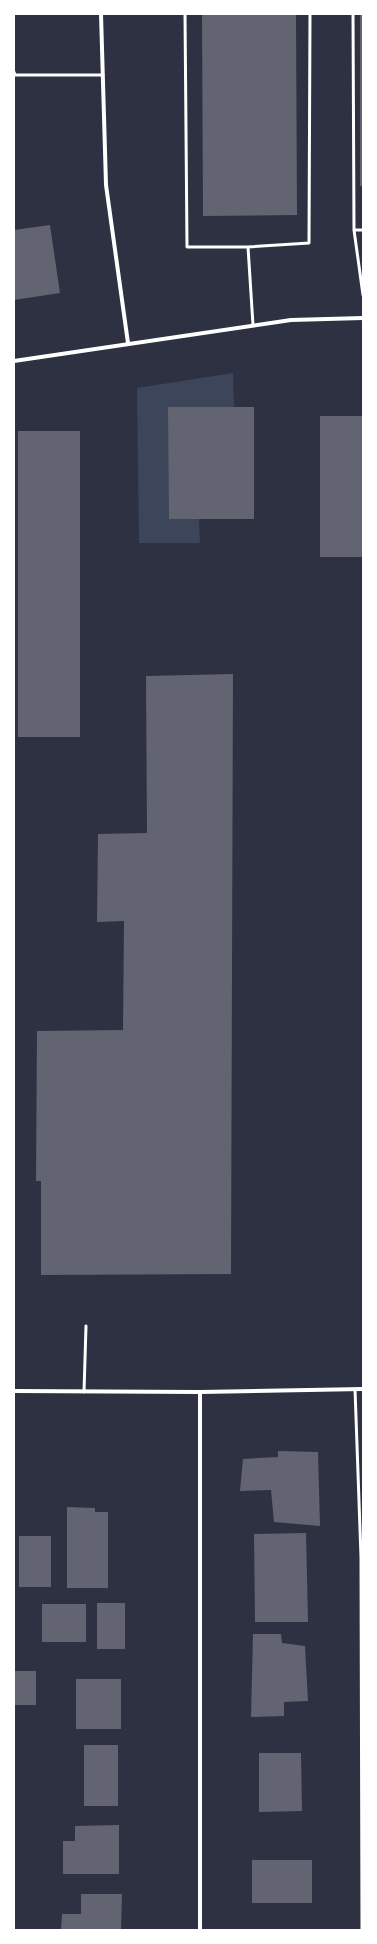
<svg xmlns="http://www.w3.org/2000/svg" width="377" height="1944" font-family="'PT Sans Narrow',sans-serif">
<rect width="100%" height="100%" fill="#2d3142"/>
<path fill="#3c4559" d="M 233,373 L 234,407 L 169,407 L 169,519 L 199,519 L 200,543 L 139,543 L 137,388 Z"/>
<path fill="#626471" d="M 202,14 L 296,14 L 297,215 L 203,216 Z
M 360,14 L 363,14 L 363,186 L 360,186 Z
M 50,225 L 60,293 L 14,300 L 14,230 Z
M 168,407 L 254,407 L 254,519 L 169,519 Z
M 320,416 L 363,416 L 363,557 L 320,557 Z
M 18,431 L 80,431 L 80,737 L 18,737 Z
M 233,674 L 231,1274 L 41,1275 L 41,1181 L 36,1181 L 37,1031 L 123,1030 L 124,921 L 97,922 L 98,834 L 147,833 L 146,676 Z
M 278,1451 L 318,1452 L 320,1526 L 274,1522 L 271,1490 L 240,1491 L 243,1459 L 278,1457 Z
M 67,1507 L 95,1508 L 95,1512 L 108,1512 L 108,1588 L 67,1588 Z
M 306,1533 L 308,1622 L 255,1622 L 254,1534 Z
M 19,1536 L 51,1536 L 51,1587 L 19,1587 Z
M 97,1603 L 125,1603 L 125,1649 L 97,1649 Z
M 42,1604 L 86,1604 L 86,1642 L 42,1642 Z
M 253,1634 L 281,1634 L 282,1643 L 305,1646 L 308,1701 L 284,1702 L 284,1716 L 251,1717 Z
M 15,1671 L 36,1671 L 36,1705 L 15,1705 Z
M 76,1679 L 121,1679 L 121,1729 L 76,1729 Z
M 84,1745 L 118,1745 L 118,1806 L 84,1806 Z
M 259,1753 L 301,1753 L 302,1811 L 259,1812 Z
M 119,1825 L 119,1874 L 63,1874 L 63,1841 L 75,1841 L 75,1826 Z
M 252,1860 L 312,1860 L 312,1903 L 252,1903 Z
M 81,1894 L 122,1894 L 121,1930 L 61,1930 L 62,1914 L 81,1914 Z"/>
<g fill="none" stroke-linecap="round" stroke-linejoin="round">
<path stroke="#fff" stroke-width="3" d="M 185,14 L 187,247 L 248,247
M 353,14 L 354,230 L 363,295
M 14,72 L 15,75 L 103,75
M 354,230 L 363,230
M 253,325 L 248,247 L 309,243 L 310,14
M 355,1389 L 361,1557 L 362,1930
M 84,1392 L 86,1326"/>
<path stroke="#fff" stroke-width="4" d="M 101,14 L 106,185 L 128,343
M 14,361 L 291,320 L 363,318
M 14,1391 L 200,1392 L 363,1389
M 200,1392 L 200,1930"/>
</g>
<rect width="377" height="1944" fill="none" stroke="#ffffff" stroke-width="30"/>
</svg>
